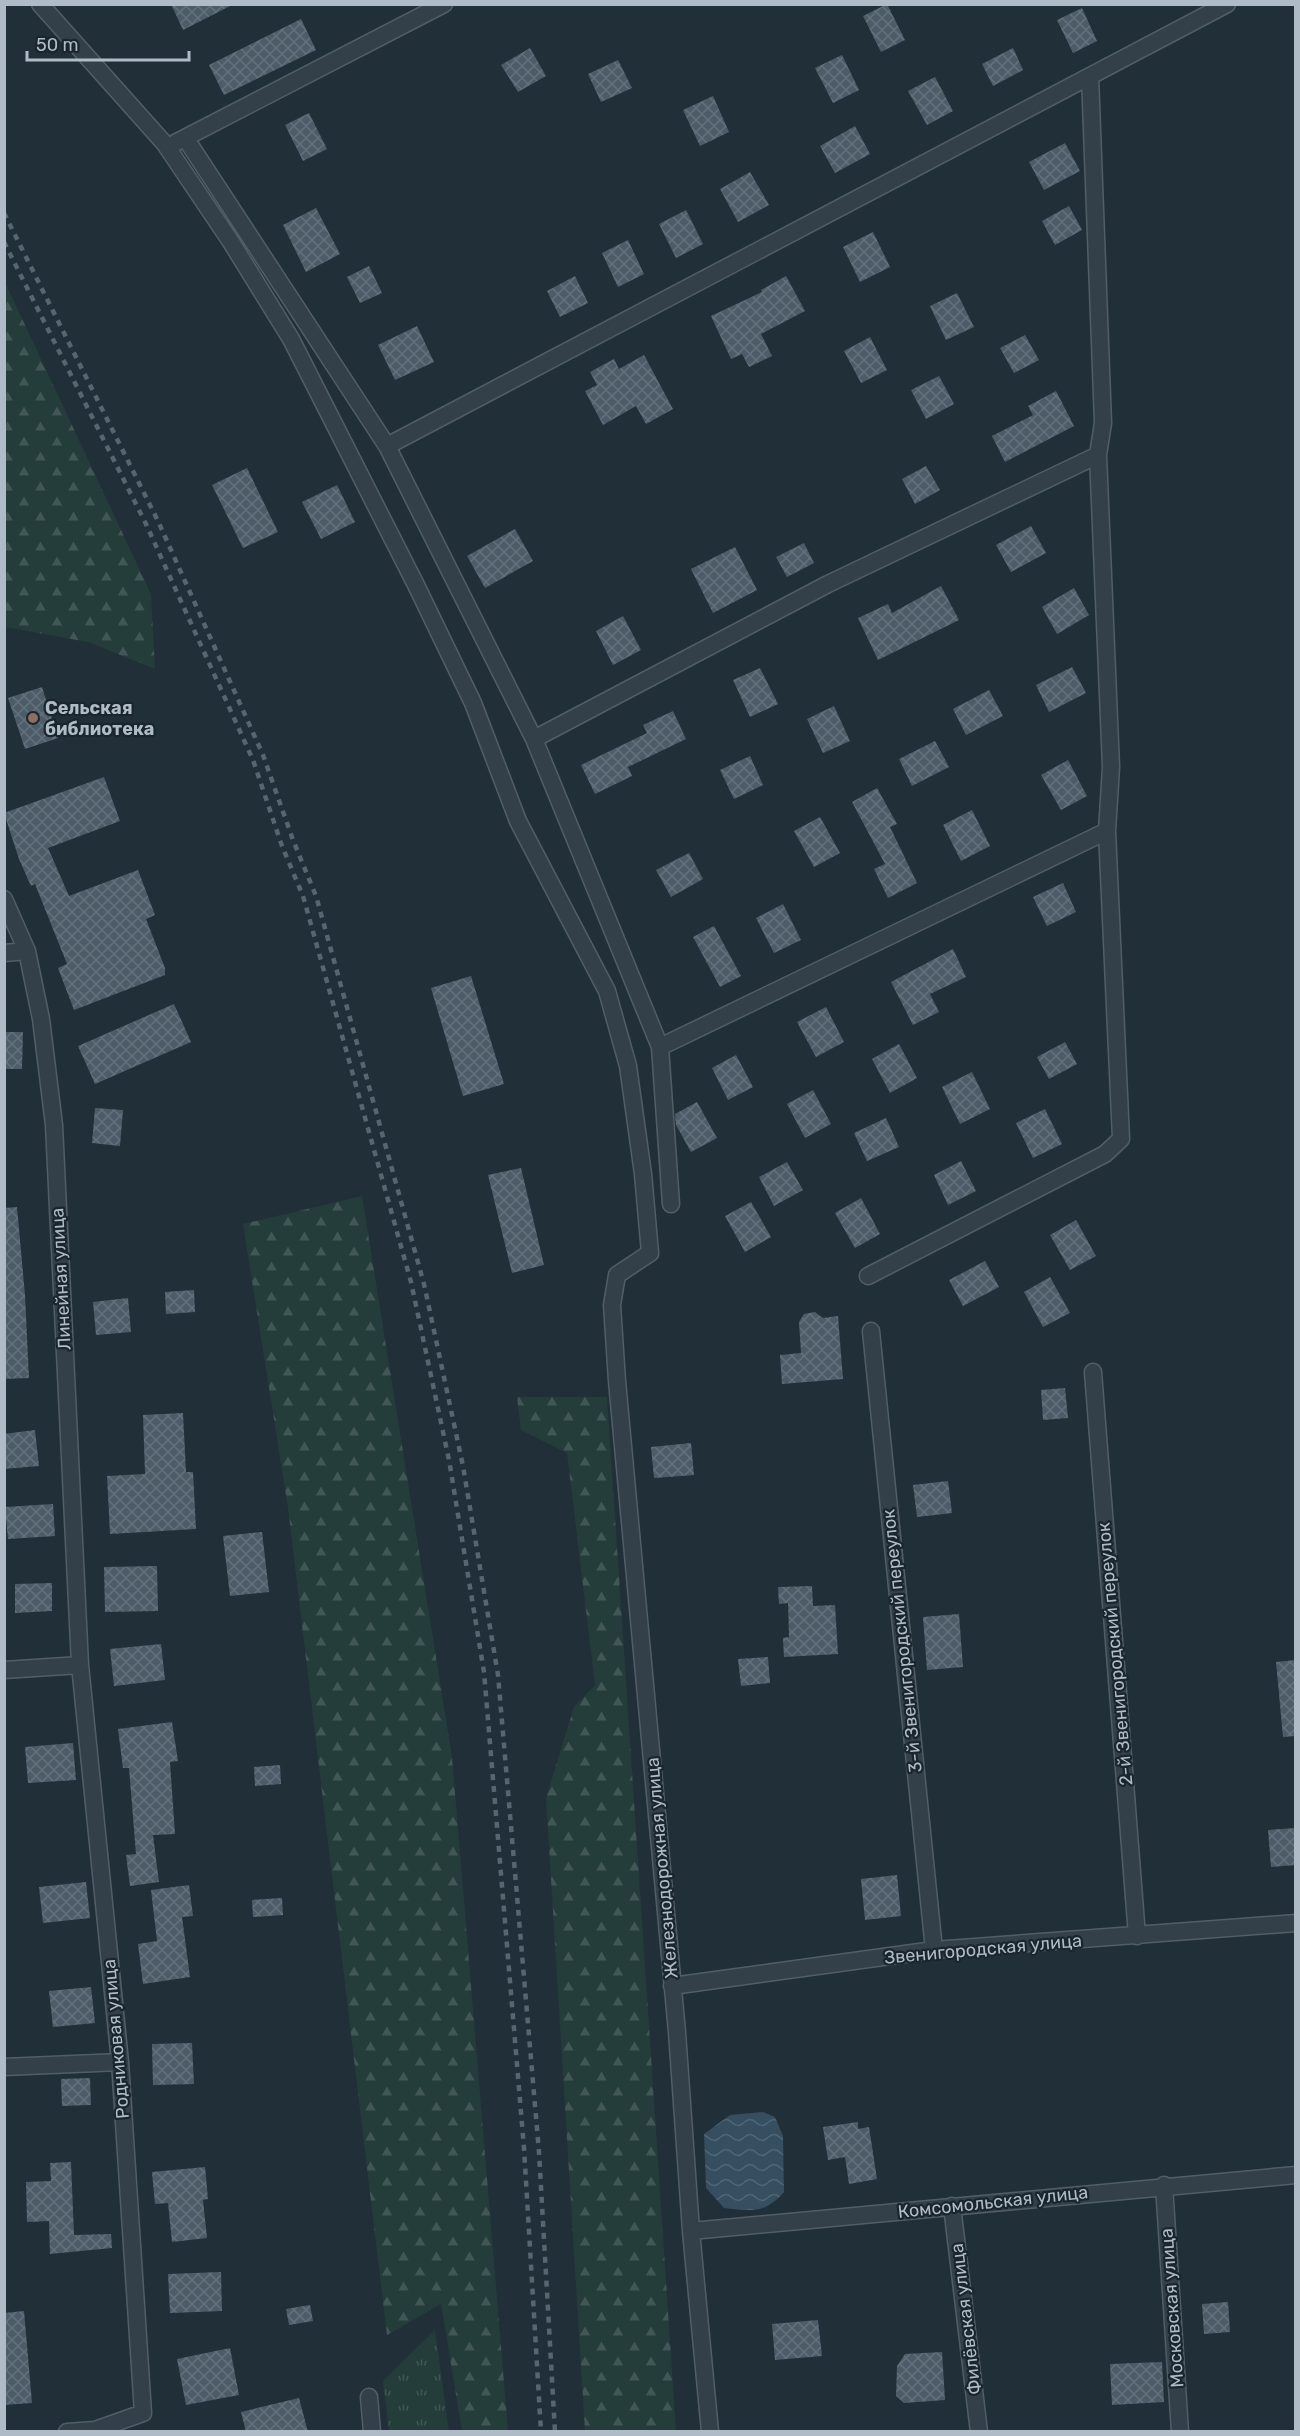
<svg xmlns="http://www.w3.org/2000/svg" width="1300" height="2436" font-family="Rubik,sans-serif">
<defs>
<pattern id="grass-tufts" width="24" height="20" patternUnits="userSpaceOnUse" patternTransform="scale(1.5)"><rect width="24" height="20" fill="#243c3a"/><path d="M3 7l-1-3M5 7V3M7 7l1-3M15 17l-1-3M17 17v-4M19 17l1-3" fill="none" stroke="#415655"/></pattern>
<pattern id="forest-firs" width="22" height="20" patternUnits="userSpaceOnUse" patternTransform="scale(1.5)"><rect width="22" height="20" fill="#243c3a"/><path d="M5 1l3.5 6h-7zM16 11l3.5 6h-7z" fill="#415655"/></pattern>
<pattern id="water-waves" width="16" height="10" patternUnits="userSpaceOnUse" patternTransform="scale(1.5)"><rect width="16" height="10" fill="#354e60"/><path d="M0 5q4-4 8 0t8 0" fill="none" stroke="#506675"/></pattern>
<pattern id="building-cross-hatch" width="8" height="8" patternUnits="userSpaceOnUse" patternTransform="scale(1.5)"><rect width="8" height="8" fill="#4c5c68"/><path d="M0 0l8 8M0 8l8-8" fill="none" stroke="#63717c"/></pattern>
</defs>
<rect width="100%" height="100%" fill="#212f39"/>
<path fill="url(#grass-tufts)" d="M 435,2330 L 449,2431 L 389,2431 L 383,2381 Z"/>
<path fill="url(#forest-firs)" d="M 4,280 L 151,594 L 155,669 L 88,642 L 5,627 Z
M 362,1196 L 452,1757 L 508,2431 L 462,2431 L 441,2304 L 387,2335 L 288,1508 L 243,1224 Z
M 517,1397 L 607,1397 L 676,2431 L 585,2431 L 546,1798 L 574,1707 L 595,1685 L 567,1453 L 521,1430 Z"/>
<path fill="url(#water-waves)" d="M 763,2112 L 775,2117 L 783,2136 L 784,2192 C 765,2214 751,2211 724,2208 L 706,2188 L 704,2134 L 730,2115 Z"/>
<path fill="url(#building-cross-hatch)" d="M 171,4 L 234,4 L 183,30 Z
M 887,4 L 905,40 L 881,52 L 863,16 Z
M 1082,8 L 1097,41 L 1073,53 L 1057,20 Z
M 301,19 L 316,50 L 224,95 L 209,65 Z
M 530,48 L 546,76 L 518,92 L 501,65 Z
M 1013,48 L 1023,70 L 993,86 L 982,64 Z
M 842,55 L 859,90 L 833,103 L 815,68 Z
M 618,60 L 632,88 L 601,102 L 588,74 Z
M 935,77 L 953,111 L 927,125 L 908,91 Z
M 713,96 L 729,132 L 700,146 L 683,110 Z
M 309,113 L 327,149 L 303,161 L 285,125 Z
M 855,126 L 870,154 L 835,173 L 820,146 Z
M 1065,143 L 1080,171 L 1044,190 L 1029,162 Z
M 750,172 L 769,205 L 738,222 L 720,189 Z
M 1069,206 L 1082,230 L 1055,245 L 1042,221 Z
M 316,208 L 340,254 L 306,272 L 283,225 Z
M 686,210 L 703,244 L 676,258 L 659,224 Z
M 873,232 L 890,267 L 860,282 L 843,247 Z
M 628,240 L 644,274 L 618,287 L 602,253 Z
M 369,266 L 382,293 L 360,303 L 347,277 Z
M 575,276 L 588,303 L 560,317 L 547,291 Z
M 786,276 L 805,311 L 761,334 L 772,356 L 749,367 L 742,354 L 731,359 L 711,316 L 762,292 L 761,290 Z
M 957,293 L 974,327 L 946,340 L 930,306 Z
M 417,326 L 434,362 L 395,380 L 378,345 Z
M 1025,335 L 1039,360 L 1014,373 L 1000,348 Z
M 870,337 L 887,370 L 861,383 L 844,351 Z
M 644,355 L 673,409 L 646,424 L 636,406 L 603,425 L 585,391 L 597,385 L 590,372 L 614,359 L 619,369 Z
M 939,376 L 954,404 L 926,419 L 911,390 Z
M 1056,391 L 1074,426 L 1005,462 L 992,436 L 1033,415 L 1028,406 Z
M 926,466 L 940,490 L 915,504 L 902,479 Z
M 247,468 L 278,532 L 243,548 L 212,485 Z
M 337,485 L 355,522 L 321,539 L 302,502 Z
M 1031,526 L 1046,553 L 1011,572 L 996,545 Z
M 515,529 L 533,561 L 485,588 L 467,556 Z
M 804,543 L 814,563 L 787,577 L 776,557 Z
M 735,547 L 757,590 L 713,613 L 691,569 Z
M 941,586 L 959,620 L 878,660 L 858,618 L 888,604 L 892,613 Z
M 1074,588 L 1089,615 L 1057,634 L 1042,607 Z
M 623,616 L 641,650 L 613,665 L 596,631 Z
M 1072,667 L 1086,693 L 1049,712 L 1036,685 Z
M 760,668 L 778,704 L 750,717 L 733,680 Z
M 42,687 L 58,738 L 25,749 L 8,698 Z
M 989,690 L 1003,716 L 966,735 L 953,709 Z
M 834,706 L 850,741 L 823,753 L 807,719 Z
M 673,711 L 686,739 L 628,767 L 632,776 L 595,794 L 581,765 L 647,733 L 643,725 Z
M 935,741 L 949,767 L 912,786 L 899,759 Z
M 750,756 L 763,785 L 734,799 L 720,770 Z
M 1068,760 L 1087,796 L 1061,810 L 1041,775 Z
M 104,777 L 120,821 L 48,848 L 69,896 L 138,870 L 155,915 L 146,919 L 165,968 L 165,975 L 74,1010 L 58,968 L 67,964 L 35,884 L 31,886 L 19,859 L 4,813 Z
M 877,788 L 897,824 L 890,827 L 917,883 L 888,898 L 874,869 L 885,864 L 852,802 Z
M 972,810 L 990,846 L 961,861 L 943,825 Z
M 820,817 L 840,853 L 814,867 L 794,831 Z
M 689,853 L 703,879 L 671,897 L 656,870 Z
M 1063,883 L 1076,912 L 1047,926 L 1033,897 Z
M 783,904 L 801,940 L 774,953 L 756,918 Z
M 714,926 L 741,976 L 720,987 L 693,937 Z
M 953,949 L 966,977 L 930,994 L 939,1012 L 913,1025 L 891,982 Z
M 471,976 L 504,1084 L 463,1096 L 431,988 Z
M 174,1004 L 191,1042 L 95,1084 L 78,1046 Z
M 826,1007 L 844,1042 L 816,1057 L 797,1022 Z
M 4,1032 L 23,1032 L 22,1069 L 4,1069 Z
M 1065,1042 L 1077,1064 L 1049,1079 L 1037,1057 Z
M 899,1044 L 917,1078 L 890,1093 L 872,1059 Z
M 736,1055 L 753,1087 L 728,1100 L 712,1068 Z
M 972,1072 L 990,1109 L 960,1124 L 942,1087 Z
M 813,1090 L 831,1124 L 805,1138 L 787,1104 Z
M 697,1102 L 717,1138 L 691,1152 L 676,1125 L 675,1114 Z
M 95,1108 L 123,1110 L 120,1146 L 92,1143 Z
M 1045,1109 L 1062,1144 L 1033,1158 L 1016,1123 Z
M 886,1118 L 899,1147 L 867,1161 L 854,1133 Z
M 961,1161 L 976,1191 L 948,1205 L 934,1175 Z
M 787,1162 L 803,1190 L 774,1206 L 759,1177 Z
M 521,1168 L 544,1265 L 512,1273 L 488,1175 Z
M 861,1198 L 880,1234 L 855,1248 L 835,1213 Z
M 751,1202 L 771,1237 L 745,1252 L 725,1216 Z
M 17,1207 L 25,1295 L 29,1378 L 4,1379 L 4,1208 Z
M 1076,1220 L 1096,1256 L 1070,1270 L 1050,1235 Z
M 985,1261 L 999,1287 L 963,1306 L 949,1280 Z
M 1050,1277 L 1070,1313 L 1043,1327 L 1024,1292 Z
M 194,1290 L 195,1312 L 166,1314 L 165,1292 Z
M 128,1298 L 131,1332 L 96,1335 L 93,1302 Z
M 815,1312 L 823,1318 L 838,1316 L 843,1379 L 782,1384 L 780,1355 L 801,1353 L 799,1322 L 804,1314 Z
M 1065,1388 L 1068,1418 L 1043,1420 L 1041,1390 Z
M 183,1413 L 186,1472 L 193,1472 L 196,1529 L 110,1534 L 107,1476 L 145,1474 L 143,1415 Z
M 35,1430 L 39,1466 L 4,1469 L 4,1434 Z
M 691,1443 L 694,1475 L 654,1478 L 651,1447 Z
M 948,1481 L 952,1513 L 917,1517 L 913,1485 Z
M 53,1504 L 55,1536 L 8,1539 L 5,1507 Z
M 262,1532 L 269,1592 L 230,1596 L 223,1536 Z
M 157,1566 L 158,1611 L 105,1612 L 104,1567 Z
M 52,1583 L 52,1611 L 15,1613 L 15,1584 Z
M 812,1586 L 813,1606 L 835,1605 L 838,1654 L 784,1657 L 783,1638 L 789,1637 L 788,1603 L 779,1604 L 778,1587 Z
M 959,1614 L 963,1667 L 927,1670 L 923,1617 Z
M 161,1644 L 165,1680 L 114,1686 L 110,1649 Z
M 768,1657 L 770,1683 L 741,1686 L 738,1659 Z
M 1296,1660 L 1296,1736 L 1283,1737 L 1276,1662 Z
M 172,1722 L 178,1761 L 170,1762 L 175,1834 L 153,1835 L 159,1882 L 130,1886 L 126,1855 L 136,1854 L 129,1768 L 123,1768 L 118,1729 Z
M 73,1743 L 76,1780 L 28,1783 L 25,1747 Z
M 280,1765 L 281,1784 L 255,1786 L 254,1767 Z
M 1296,1828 L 1296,1865 L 1271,1867 L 1268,1830 Z
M 897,1875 L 901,1916 L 865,1920 L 861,1879 Z
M 86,1882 L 90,1918 L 43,1923 L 39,1887 Z
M 189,1885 L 193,1916 L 182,1917 L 190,1977 L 143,1984 L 138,1944 L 157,1941 L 151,1890 Z
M 282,1898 L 283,1915 L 253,1917 L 252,1900 Z
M 91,1987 L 95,2023 L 53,2027 L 49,1991 Z
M 192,2043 L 194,2084 L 153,2085 L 152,2044 Z
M 90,2078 L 91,2105 L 62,2106 L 61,2079 Z
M 858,2122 L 858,2129 L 869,2127 L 877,2179 L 849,2184 L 845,2157 L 828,2160 L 823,2127 Z
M 71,2162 L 74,2235 L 111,2234 L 112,2248 L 50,2254 L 49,2221 L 27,2222 L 26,2182 L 51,2181 L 50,2163 Z
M 205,2167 L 208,2199 L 203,2200 L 207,2238 L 172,2242 L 168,2203 L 155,2204 L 152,2172 Z
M 221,2272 L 222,2311 L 170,2313 L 168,2274 Z
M 1228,2302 L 1230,2332 L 1204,2334 L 1202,2304 Z
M 310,2305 L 313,2321 L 289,2325 L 286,2309 Z
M 24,2311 L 32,2403 L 4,2405 L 4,2313 Z
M 818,2320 L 822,2356 L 775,2360 L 772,2324 Z
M 230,2348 L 239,2395 L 186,2405 L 177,2359 Z
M 942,2352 L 945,2400 L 904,2403 L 896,2396 L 897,2366 L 905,2354 Z
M 1162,2362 L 1164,2402 L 1112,2405 L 1110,2364 Z
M 299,2398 L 308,2432 L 246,2432 L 241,2412 Z"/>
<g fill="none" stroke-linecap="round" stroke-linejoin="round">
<defs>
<path id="minor" d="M 40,4 L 165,144 L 231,242 L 291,339 L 416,585 L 473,703 L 518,821 L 607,991 L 628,1066 L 643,1174 L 650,1253 L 617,1275 L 612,1305 L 617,1381 L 677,2032 L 691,2231 L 710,2432
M 186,139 L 387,446 L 534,739 L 660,1047 L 671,1204
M 175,143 L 444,4
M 387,446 L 1227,4
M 534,739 L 828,584 L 1098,455
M 4,899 L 27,951 L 41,1019 L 54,1125 L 80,1665 L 120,2062 L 143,2413 L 95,2430 L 67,2432
M 4,953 L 27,951
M 660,1047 L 1107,831
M 868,1276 L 1105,1154 L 1121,1139 L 1107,831 L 1111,767 L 1098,455 L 1103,423 L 1090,76
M 871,1331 L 934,1950
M 1093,1372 L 1137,1936
M 4,1670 L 80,1665
M 672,1986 L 934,1950 L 1296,1923
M 4,2067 L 120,2062
M 1164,2185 L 1180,2432
M 952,2206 L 979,2432
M 691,2231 L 1296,2175
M 369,2397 L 372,2432"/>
</defs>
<use href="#minor" stroke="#525e67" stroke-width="19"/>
<use href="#minor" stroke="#344049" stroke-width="16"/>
<path stroke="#566570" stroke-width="4.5" stroke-dasharray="6 6" stroke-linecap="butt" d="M 4,213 L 158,521 L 263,755 L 293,840 L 316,896 L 424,1284 L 463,1466 L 498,1675 L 539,2152 L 555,2432
M 4,242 L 146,524 L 253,760 L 282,846 L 303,896 L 411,1282 L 449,1460 L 484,1672 L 524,2148 L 541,2432"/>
</g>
<circle fill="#8d6e63" stroke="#1a252e" stroke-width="2" cx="33" cy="718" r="6"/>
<g text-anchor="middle" stroke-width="4.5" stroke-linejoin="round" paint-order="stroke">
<g font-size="18" font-weight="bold" fill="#afbbc6" stroke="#1a252e" text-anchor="start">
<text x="45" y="714">Сельская<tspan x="45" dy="21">библиотека</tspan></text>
</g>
<g font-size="18" fill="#afbbc6" stroke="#1a252e">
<text transform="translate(61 1279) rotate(-93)" y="6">Линейная улица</text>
<text transform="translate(902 1641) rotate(-96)" y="6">3-й Звенигородский переулок</text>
<text transform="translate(1115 1654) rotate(-95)" y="6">2-й Звенигородский переулок</text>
<text transform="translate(662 1868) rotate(-95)" y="6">Железнодорожная улица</text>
<text transform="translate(983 1949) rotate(-5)" y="6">Звенигородская улица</text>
<text transform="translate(116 2039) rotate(-95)" y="6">Родниковая улица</text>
<text transform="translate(993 2202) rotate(-6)" y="6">Комсомольская улица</text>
<text transform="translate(1172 2308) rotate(-94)" y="6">Московская улица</text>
<text transform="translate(966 2319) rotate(-97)" y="6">Филёвская улица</text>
</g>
</g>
<rect width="1300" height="2436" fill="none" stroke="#afbbc6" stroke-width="12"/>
<path d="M27 51v9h162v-9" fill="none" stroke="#afbbc6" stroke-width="3"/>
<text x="36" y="51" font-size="18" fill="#afbbc6" stroke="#1a252e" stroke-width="4.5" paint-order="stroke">50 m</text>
</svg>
